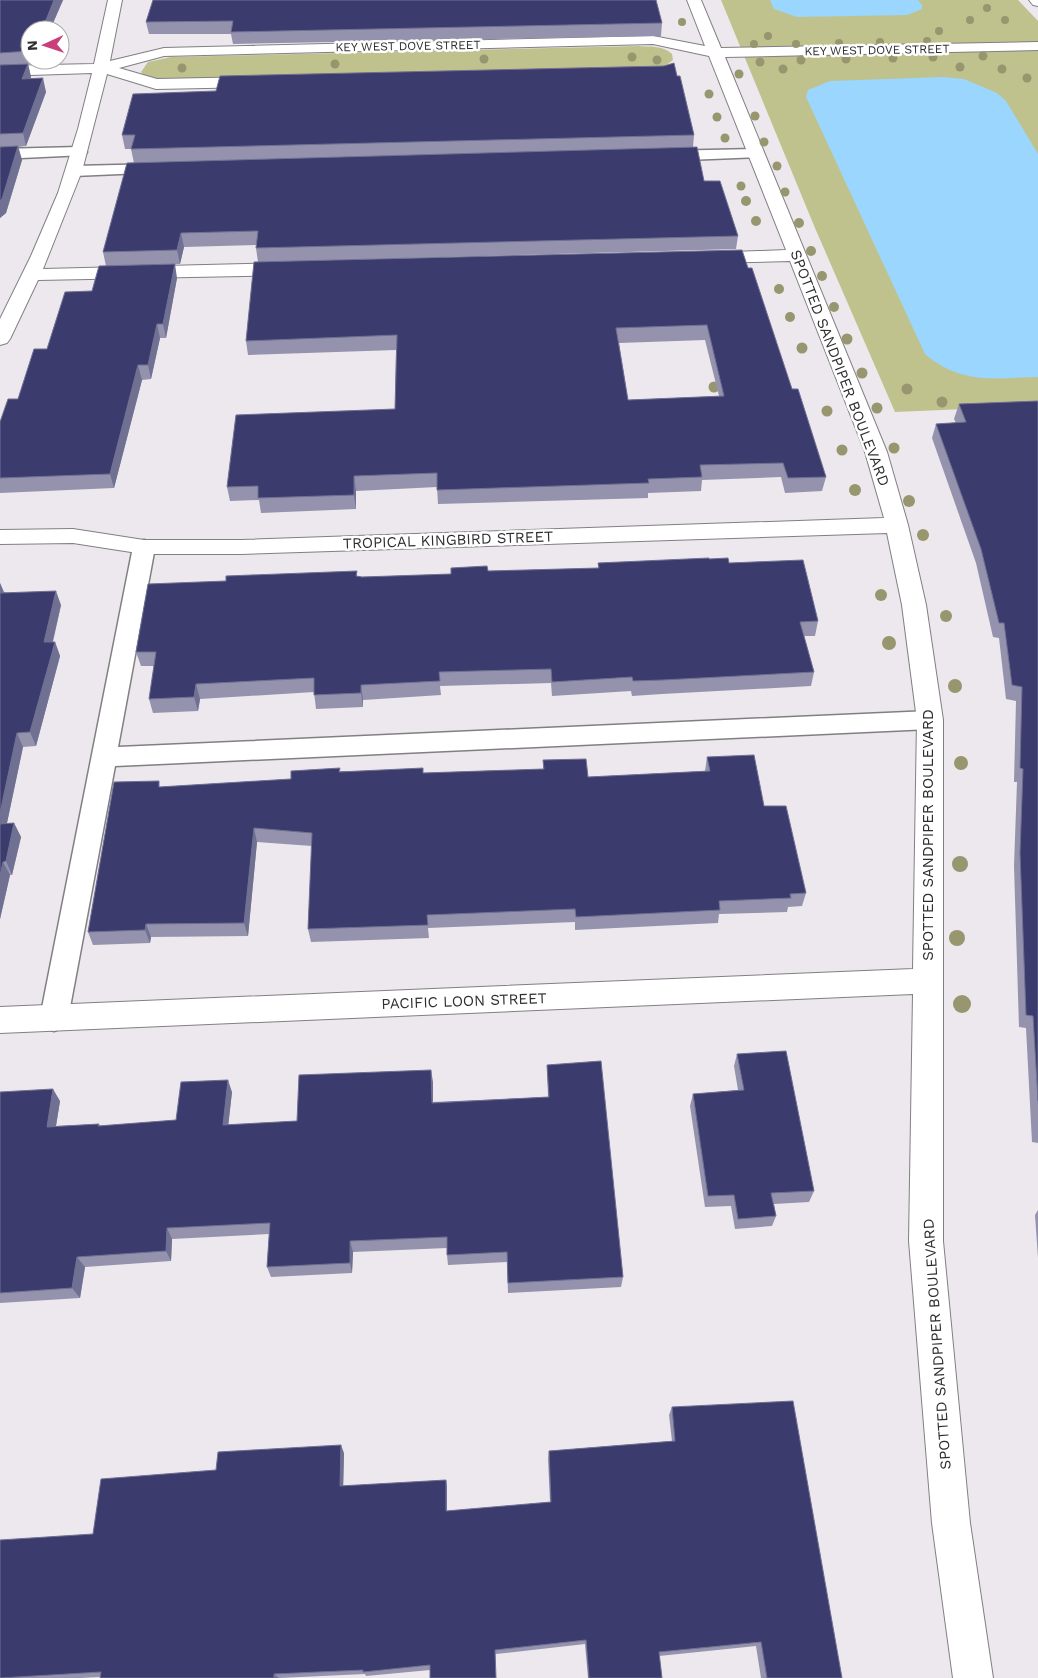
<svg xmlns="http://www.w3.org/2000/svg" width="1038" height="1678" font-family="'Work Sans',sans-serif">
<rect width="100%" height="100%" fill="#ece8ed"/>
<path fill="#c0c28d" d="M 721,0 L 1018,0 L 1038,21 L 1038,406 L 895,412 L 815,228 Z
M 638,46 C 650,47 662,45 672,54 L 673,60 L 665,66 L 161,81 L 144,76 L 141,72 L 148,62 L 171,57 Z"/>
<path fill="#9ad6fd" d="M 770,0 L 918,0 L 922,5 L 922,9 L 907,15 L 797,17 L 774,9 Z
M 943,77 L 964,79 L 997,93 L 1006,101 L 1038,154 L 1038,377 C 995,378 961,385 925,354 L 806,97 L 808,90 L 830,81 Z"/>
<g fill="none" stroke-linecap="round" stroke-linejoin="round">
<defs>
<path id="lane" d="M 79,147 L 85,149 L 87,152 L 85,155 L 0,159 L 0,149 Z
M 755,149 L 763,154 L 761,157 L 662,161 L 654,156 L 662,151 Z
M 160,164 L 168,169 L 166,172 L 74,176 L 66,171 L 74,166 Z
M 144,540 L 152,542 L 155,547 L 118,747 L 930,711 L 939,714 L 942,720 L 939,726 L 930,729 L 115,766 L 68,1018 L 64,1027 L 54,1031 L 44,1027 L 40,1018 L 133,547 L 136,542 Z"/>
<path id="street" d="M 108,0 L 122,0 L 110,61 L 164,48 L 653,36 L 705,46 L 687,0 L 701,0 L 721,48 L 1038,42 L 1038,50 L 725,57 L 887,452 L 908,525 L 926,605 L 943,720 L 943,1241 L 970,1523 L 993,1678 L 953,1678 L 932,1523 L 909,1241 L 913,994 L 0,1033 L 0,1007 L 913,969 L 917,720 L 902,605 L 887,533 L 241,554 L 144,554 L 73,543 L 0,544 L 0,530 L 73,529 L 144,540 L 241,540 L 884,518 L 865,452 L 790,261 L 708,263 L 702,262 L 699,258 L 702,254 L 708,253 L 786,250 L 709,56 L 653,44 L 164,56 L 119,68 L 157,79 L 257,77 L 265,82 L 257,87 L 156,89 L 107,74 L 82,171 L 43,269 L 290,263 L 297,265 L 299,269 L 297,273 L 290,275 L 38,280 L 10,339 L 7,343 L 0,345 L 0,319 L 31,256 L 58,193 L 78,129 L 92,73 L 0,76 L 0,66 L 94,64 Z"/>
<path id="secondary" d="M 1029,0 L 1038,0 L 1038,6 L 1033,5 Z"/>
</defs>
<use href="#lane" stroke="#827f83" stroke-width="3"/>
<use href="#street" stroke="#827f83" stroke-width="2"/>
<use href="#secondary" stroke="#827f83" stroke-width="2"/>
<use href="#lane" fill="#fff" fill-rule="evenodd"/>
<use href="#street" fill="#fff" fill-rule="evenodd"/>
<use href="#secondary" fill="#fff" fill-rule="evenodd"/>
</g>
<g fill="#97966e">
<circle cx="987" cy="8" r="4"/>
<circle cx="970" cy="20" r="4"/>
<circle cx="1005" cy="20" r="4"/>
<circle cx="682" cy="22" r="4"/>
<circle cx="939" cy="31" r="4"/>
<circle cx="768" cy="36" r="4"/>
<circle cx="927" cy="41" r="4"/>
<circle cx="880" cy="42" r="4"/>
<circle cx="839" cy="43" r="4"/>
<circle cx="754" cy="44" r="4"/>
<circle cx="796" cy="44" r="4"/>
<circle cx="983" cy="56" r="4.5"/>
<circle cx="632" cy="57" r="4.5"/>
<circle cx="933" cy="57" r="4.5"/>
<circle cx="893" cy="58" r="4.5"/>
<circle cx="484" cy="59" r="4.5"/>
<circle cx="846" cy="59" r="4.5"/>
<circle cx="657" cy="60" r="4.5"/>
<circle cx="801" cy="60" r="4.5"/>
<circle cx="760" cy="62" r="4.5"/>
<circle cx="335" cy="64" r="4.5"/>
<circle cx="960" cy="67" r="4.5"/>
<circle cx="182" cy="68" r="4.5"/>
<circle cx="783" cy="69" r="4.5"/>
<circle cx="1002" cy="69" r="4.5"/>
<circle cx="739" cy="74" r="4.5"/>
<circle cx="1027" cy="78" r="4.5"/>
<circle cx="709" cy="94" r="4.5"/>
<circle cx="755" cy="116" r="4.5"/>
<circle cx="717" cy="117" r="4.5"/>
<circle cx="725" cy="138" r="4.5"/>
<circle cx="764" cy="142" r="4.5"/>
<circle cx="777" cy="166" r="4.5"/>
<circle cx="741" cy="186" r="4.5"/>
<circle cx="785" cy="192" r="4.5"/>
<circle cx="746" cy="201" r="5"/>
<circle cx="756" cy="221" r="5"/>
<circle cx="799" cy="223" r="5"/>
<circle cx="811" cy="251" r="5"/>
<circle cx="822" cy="276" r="5"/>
<circle cx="779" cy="289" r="5"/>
<circle cx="834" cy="307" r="5"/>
<circle cx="790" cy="317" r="5"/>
<circle cx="847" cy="339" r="5.5"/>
<circle cx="802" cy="348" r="5.5"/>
<circle cx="862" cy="373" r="5.5"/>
<circle cx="714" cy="387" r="5.5"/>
<circle cx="907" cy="389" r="5.5"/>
<circle cx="942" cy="402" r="5.5"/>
<circle cx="877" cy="408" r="5.5"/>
<circle cx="827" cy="411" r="5.5"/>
<circle cx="894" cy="448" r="5.5"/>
<circle cx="842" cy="450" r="5.5"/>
<circle cx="855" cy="490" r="6"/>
<circle cx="909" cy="501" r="6"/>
<circle cx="923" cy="535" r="6"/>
<circle cx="881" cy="595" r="6"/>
<circle cx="946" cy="616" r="6"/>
<circle cx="889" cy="643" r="7"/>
<circle cx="955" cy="686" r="7"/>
<circle cx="961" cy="763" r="7"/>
<circle cx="960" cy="864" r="8"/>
<circle cx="957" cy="938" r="8"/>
<circle cx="962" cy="1004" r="9"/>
</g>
<path fill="#9492ad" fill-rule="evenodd" d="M 0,0 L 63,0 L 50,30 L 30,30 L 30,60 L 38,60 L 36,63 L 28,64 L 31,77 L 30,79 L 46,92 L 26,146 L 18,147 L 22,160 L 6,213 L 0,218 Z
M 153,0 L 662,23 L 661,36 L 233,44 L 231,34 L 149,34 L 146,22 Z
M 122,135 L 694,135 L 693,147 L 704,181 L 738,236 L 736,249 L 258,262 L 256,248 L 257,245 L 184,247 L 180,264 L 106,266 L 103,252 L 134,163 L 131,149 L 125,149 Z
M 748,268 L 792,389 L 826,477 L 822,491 L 785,493 L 781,477 L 702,480 L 701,491 L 648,493 L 648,498 L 438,504 L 437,487 L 356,491 L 356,509 L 261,513 L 259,500 L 230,501 L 227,487 L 395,409 L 396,350 L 248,355 L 246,341 ZM 705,340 L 719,396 L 628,400 L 619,343 Z
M 177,278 L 166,338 L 160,338 L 151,379 L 142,380 L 114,488 L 0,493 L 0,422 L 18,399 L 92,291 Z
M 1038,401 L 1038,1143 L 1032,1142 L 1026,1028 L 1019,1027 L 1014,866 L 1017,782 L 1014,782 L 1016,701 L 1006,699 L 999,638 L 993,637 L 976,563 L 932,438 L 936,424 L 956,423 L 954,419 L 959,404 Z
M 709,559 L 729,563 L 818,621 L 815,636 L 804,636 L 814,672 L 811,686 L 662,694 L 632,696 L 631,691 L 552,696 L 551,683 L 440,686 L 441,695 L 363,700 L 363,707 L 316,709 L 314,692 L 200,699 L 198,711 L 153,713 L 149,699 L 154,666 L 141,666 L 136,652 L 226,581 L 357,571 L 357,576 L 362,577 L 451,574 L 488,571 L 598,568 L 598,563 Z
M 0,583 L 4,592 L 61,605 L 53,642 L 55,642 L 60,656 L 36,746 L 23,747 L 7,823 L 14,823 L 21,837 L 12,875 L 10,875 L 0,919 Z
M 707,757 L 764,806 L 806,893 L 802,906 L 788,907 L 787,912 L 719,914 L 718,923 L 575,930 L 575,922 L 428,928 L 429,938 L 311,942 L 308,929 L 312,846 L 257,842 L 248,936 L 151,937 L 150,943 L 93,945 L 88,932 L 161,787 L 291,779 L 340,771 L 424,773 L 543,769 L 543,760 L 588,777 L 705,771 Z
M 737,1054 L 814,1191 L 809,1202 L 774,1204 L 776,1216 L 772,1226 L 735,1229 L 731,1206 L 705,1207 L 690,1106 L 693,1094 L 738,1090 L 734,1066 Z
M 547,1065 L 623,1277 L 621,1287 L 508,1293 L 507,1262 L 448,1265 L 447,1255 L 447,1248 L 353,1252 L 352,1273 L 271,1277 L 267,1267 L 269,1234 L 172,1239 L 171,1261 L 85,1267 L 80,1298 L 0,1303 L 0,1092 L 60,1101 L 56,1126 L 99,1124 L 100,1126 L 176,1120 L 232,1092 L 228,1125 L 297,1121 L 433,1082 L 433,1102 L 548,1097 Z
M 1038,1210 L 1038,1258 L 1035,1215 Z
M 672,1407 L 842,1678 L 761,1678 L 756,1646 L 659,1656 L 662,1678 L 588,1678 L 585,1644 L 496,1654 L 430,1670 L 366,1676 L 365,1674 L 279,1678 L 100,1677 L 81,1678 L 0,1678 L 93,1534 L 216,1470 L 344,1453 L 343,1486 L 446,1480 L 447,1488 L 447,1511 L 550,1502 L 548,1459 L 549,1451 L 672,1441 L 669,1415 Z"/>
<path fill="#707093" d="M 54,0 L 63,0 L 50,30 L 42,30 Z
M 28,64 L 31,77 L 25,92 L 22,79 Z
M 43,78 L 46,92 L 26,146 L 23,133 Z
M 18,146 L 22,160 L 6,213 L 0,218 L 0,201 Z
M 181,233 L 184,247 L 180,264 L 177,250 Z
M 175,264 L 177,278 L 166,338 L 163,324 Z
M 157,324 L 160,338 L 151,379 L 148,365 Z
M 138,365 L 142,380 L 114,488 L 110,474 Z
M 354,476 L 356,491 L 356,509 L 354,495 Z
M 0,583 L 5,595 L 0,602 Z
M 56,591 L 61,605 L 49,657 L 44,642 Z
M 55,642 L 60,656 L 36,746 L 30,732 Z
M 196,684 L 200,699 L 198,711 L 194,697 Z
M 361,685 L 363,700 L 363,707 L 361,693 Z
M 17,733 L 23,747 L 4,837 L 0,829 L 0,813 Z
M 14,823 L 21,837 L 12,875 L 6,861 Z
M 254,828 L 257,842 L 248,936 L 244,923 Z
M 3,862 L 10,875 L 0,919 L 0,876 Z
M 146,924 L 151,937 L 150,943 L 145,930 Z
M 431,1070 L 433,1082 L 433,1114 L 432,1103 Z
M 228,1080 L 232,1092 L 227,1137 L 223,1125 Z
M 53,1089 L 60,1101 L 54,1138 L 47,1127 Z
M 167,1228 L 172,1239 L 171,1261 L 166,1251 Z
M 350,1241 L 353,1252 L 352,1273 L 350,1263 Z
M 77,1257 L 85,1267 L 80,1298 L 72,1288 Z
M 341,1445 L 344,1453 L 343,1494 L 340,1486 Z
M 446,1480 L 447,1488 L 447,1518 L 446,1511 Z
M 274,1674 L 279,1678 L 274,1678 Z"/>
<path fill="#3b3c6d" stroke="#707093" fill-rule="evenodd" d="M 0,0 L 54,0 L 42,30 L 30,30 L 30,51 L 0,53 Z
M 153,0 L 656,0 L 662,23 L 231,32 L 233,21 L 146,22 Z
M 674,63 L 677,76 L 680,76 L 694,135 L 131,149 L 135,135 L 122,135 L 133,94 L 216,91 L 220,76 L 664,66 Z
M 28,64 L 22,79 L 43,78 L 23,133 L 0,134 L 0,65 Z
M 18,146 L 2,199 L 0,201 L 0,147 Z
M 697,147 L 704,181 L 720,181 L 738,236 L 256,248 L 258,231 L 181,233 L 177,250 L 103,252 L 127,163 Z
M 742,250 L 748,268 L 752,268 L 792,389 L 798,389 L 826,477 L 788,478 L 783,463 L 700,465 L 702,477 L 648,479 L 649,483 L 437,490 L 437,473 L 354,476 L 354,495 L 258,498 L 258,486 L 227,487 L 236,415 L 395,409 L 397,335 L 246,341 L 254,262 ZM 707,325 L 724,396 L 628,400 L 616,328 Z
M 175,264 L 163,324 L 157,324 L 148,365 L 138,365 L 110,474 L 0,478 L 0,422 L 8,399 L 18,399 L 34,349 L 47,349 L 65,292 L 92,291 L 99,266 Z
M 1038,401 L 1038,1101 L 1033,1016 L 1026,1015 L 1020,853 L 1023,769 L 1020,768 L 1022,687 L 1012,685 L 1004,623 L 999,623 L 981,549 L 936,424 L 966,422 L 959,404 Z
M 709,558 L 709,559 L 728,558 L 729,563 L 803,560 L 818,621 L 800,622 L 814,672 L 663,680 L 633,681 L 632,677 L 552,682 L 551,669 L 439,672 L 440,681 L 361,685 L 361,693 L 314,695 L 314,678 L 196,684 L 194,697 L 149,699 L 156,652 L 136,652 L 148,584 L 226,581 L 226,576 L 357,571 L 356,576 L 362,577 L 451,574 L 451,568 L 487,566 L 488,571 L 599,568 L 598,563 Z
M 56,591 L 44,642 L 55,642 L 30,732 L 17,733 L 0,813 L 0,593 Z
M 754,755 L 764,806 L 786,806 L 806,893 L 790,894 L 791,898 L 719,901 L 720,910 L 576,917 L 575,909 L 427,915 L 428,925 L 308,929 L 312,833 L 254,828 L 244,923 L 146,924 L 145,930 L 88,932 L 114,782 L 159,781 L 159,787 L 291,779 L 291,771 L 340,768 L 339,772 L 423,768 L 423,773 L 544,769 L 543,760 L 586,759 L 588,777 L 710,771 L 707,757 Z
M 14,823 L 6,861 L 3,862 L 0,876 L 0,824 Z
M 786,1051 L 814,1191 L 771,1193 L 776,1216 L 738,1219 L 734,1195 L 708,1196 L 693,1094 L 744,1090 L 737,1054 Z
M 601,1061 L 623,1277 L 508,1283 L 507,1252 L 447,1255 L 447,1237 L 350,1241 L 350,1263 L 267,1267 L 270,1223 L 167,1228 L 166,1251 L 77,1257 L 72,1288 L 0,1293 L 0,1092 L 53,1089 L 47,1127 L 99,1124 L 98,1126 L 176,1120 L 181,1082 L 228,1080 L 223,1125 L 297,1121 L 299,1075 L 431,1070 L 432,1103 L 549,1097 L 547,1065 Z
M 793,1401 L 842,1678 L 767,1678 L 761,1642 L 659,1652 L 662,1678 L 589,1678 L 586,1640 L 495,1650 L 496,1678 L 430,1678 L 430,1665 L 363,1672 L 363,1670 L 274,1674 L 274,1678 L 100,1678 L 101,1672 L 0,1678 L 0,1540 L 93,1534 L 101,1479 L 216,1470 L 218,1452 L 341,1445 L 340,1486 L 446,1480 L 446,1511 L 551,1502 L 549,1451 L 675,1441 L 672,1407 Z"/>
<g text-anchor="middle" stroke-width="5" stroke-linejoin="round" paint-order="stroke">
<g font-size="12" fill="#2e2d2f" stroke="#fff">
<text transform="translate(408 46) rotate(-1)" y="4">KEY WEST DOVE STREET</text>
<text transform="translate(877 50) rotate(-1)" y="4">KEY WEST DOVE STREET</text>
</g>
<g font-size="15" fill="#2e2d2f" stroke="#fff">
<text transform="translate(840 368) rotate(69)" y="5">SPOTTED SANDPIPER BOULEVARD</text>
<text transform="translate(448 540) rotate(-2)" y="5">TROPICAL KINGBIRD STREET</text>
<text transform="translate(928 835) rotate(-90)" y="5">SPOTTED SANDPIPER BOULEVARD</text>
<text transform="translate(464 1001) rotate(-2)" y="5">PACIFIC LOON STREET</text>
<text transform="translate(937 1344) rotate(-94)" y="5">SPOTTED SANDPIPER BOULEVARD</text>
</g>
</g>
<g transform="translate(45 45) rotate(267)"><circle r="24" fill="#ffffff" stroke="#ababac"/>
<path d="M0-4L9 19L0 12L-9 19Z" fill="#c83f79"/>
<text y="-8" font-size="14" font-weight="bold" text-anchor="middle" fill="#2e2d2f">N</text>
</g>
</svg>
